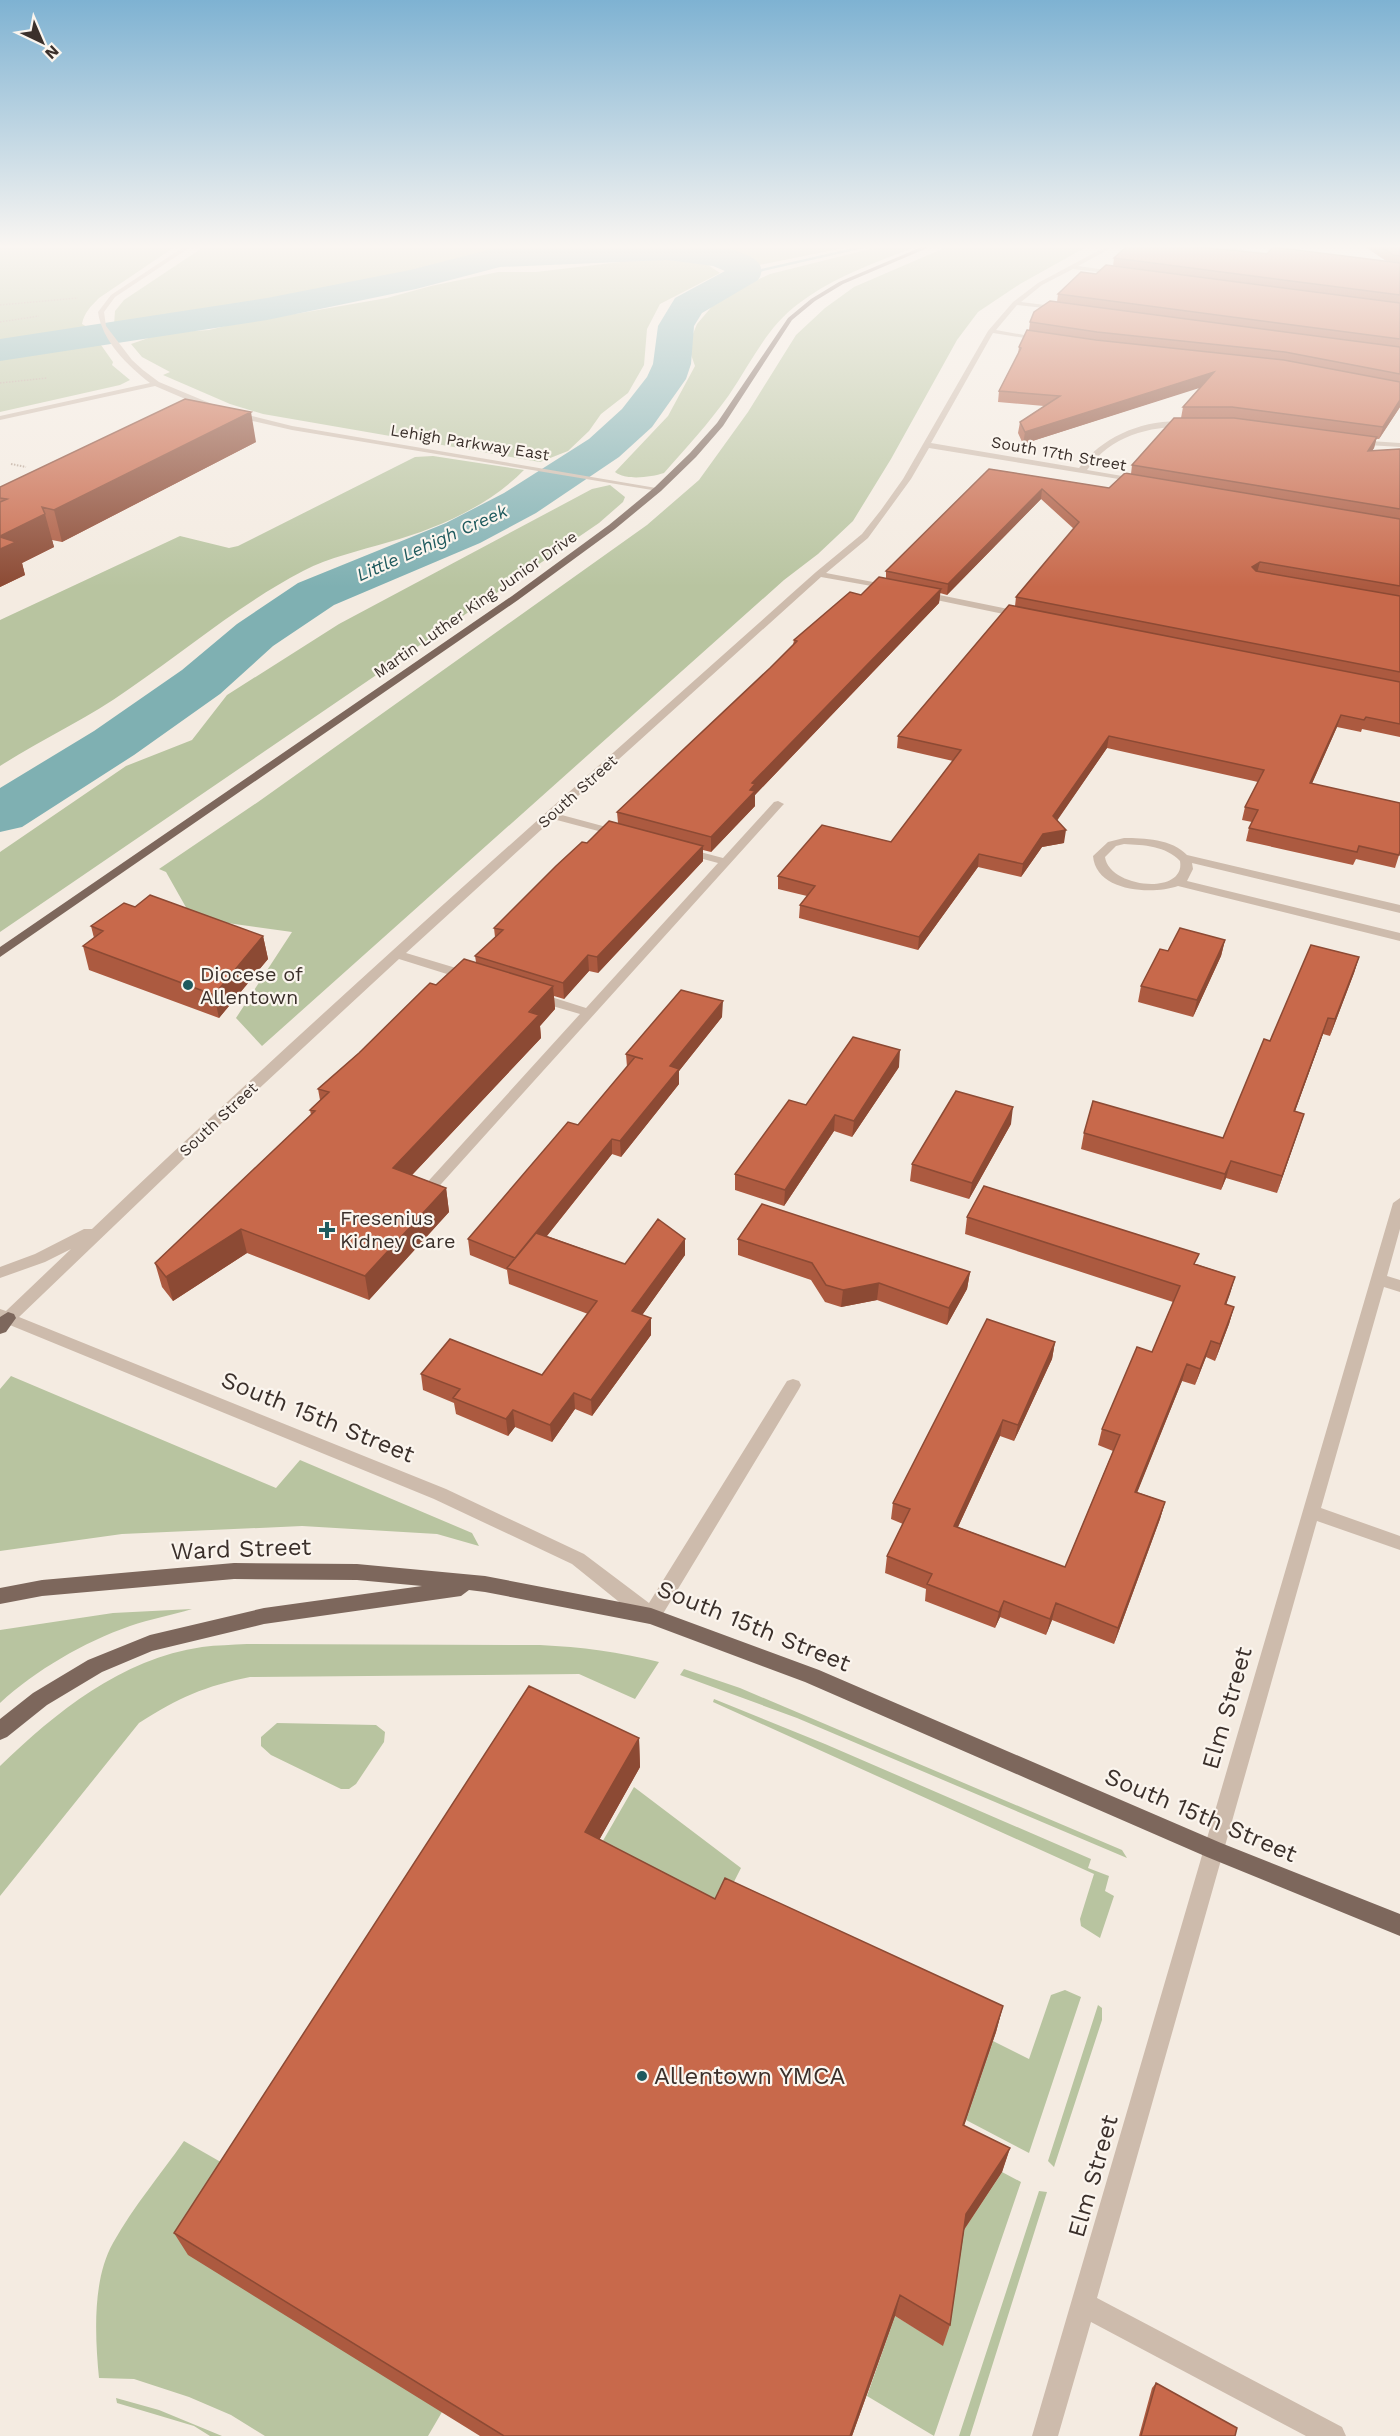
<svg xmlns="http://www.w3.org/2000/svg" width="1400" height="2436" font-family="'Work Sans',sans-serif">
<rect width="100%" height="100%" fill="#f4ebe1"/>
<path fill="#b8c4a0" d="M 176,246 L 99,298 C 91,306 84,313 82,324 L 89,328 L 113,362 L 112,365 L 130,380 L 120,385 L 0,412 L 0,247 Z
M 205,246 L 549,246 L 541,251 L 494,254 L 443,263 L 352,284 L 114,325 L 115,311 L 124,300 Z
M 689,246 L 854,246 L 759,265 L 739,254 Z
M 882,246 L 918,246 C 877,262 833,277 798,304 C 766,328 751,363 729,395 C 709,423 687,447 664,473 C 651,477 627,481 615,472 L 668,416 L 695,366 L 688,346 L 697,324 L 720,297 L 770,274 Z
M 949,246 L 1088,246 L 1020,284 L 978,312 L 957,340 L 891,459 L 853,521 L 818,554 L 784,580 L 262,1046 L 236,1018 L 292,932 L 192,918 L 166,872 L 159,869 L 258,802 L 647,525 L 699,480 L 748,412 L 796,335 L 825,308 L 854,287 Z
M 654,258 L 708,265 L 720,273 L 660,304 L 647,329 L 644,365 L 628,393 L 601,414 L 589,431 L 568,451 L 540,462 L 263,414 L 230,404 L 163,375 L 170,372 L 142,357 L 131,344 L 163,333 L 209,330 L 272,315 L 295,314 L 387,298 L 431,286 L 498,272 L 536,272 Z
M 433,456 L 524,470 C 489,506 436,529 389,542 C 359,551 330,557 303,571 C 240,604 187,649 129,689 C 89,718 42,739 0,766 L 0,620 L 180,536 L 229,548 L 238,546 L 415,457 Z
M 610,485 L 625,497 L 623,502 L 599,523 L 0,932 L 0,852 L 126,766 L 192,740 L 227,695 L 339,624 L 592,489 Z
M 11,1376 L 276,1488 L 300,1460 L 472,1533 L 479,1546 L 437,1534 L 302,1526 L 122,1534 L 0,1551 L 0,1389 Z
M 192,1609 C 172,1615 150,1619 130,1626 C 84,1642 36,1670 0,1703 L 0,1630 L 113,1613 Z
M 247,1644 L 540,1645 C 581,1647 620,1652 659,1662 L 635,1699 L 579,1674 L 250,1677 C 205,1686 178,1698 139,1723 L 0,1896 L 0,1766 C 56,1712 121,1659 202,1647 C 217,1645 232,1645 247,1644 Z
M 684,1669 L 740,1688 L 1122,1850 L 1127,1858 L 797,1718 L 680,1675 Z
M 714,1699 L 825,1744 L 1091,1859 L 1088,1868 L 1109,1876 L 1105,1891 L 1114,1896 L 1100,1938 L 1081,1926 L 1080,1919 L 1094,1874 L 713,1702 Z
M 277,1723 L 376,1725 L 385,1732 L 384,1742 L 356,1784 L 349,1789 L 341,1789 L 271,1755 L 261,1746 L 261,1737 Z
M 634,1787 L 741,1868 L 714,1921 L 593,1858 Z
M 1065,1990 L 1081,1997 L 1029,2153 L 966,2120 L 993,2041 L 1029,2059 L 1051,1995 Z
M 1098,2005 L 1102,2008 L 1102,2020 L 1054,2167 L 1048,2161 Z
M 184,2141 L 240,2173 L 442,2412 L 428,2436 L 265,2436 L 231,2415 L 189,2397 L 134,2379 L 99,2378 C 95,2337 92,2280 113,2243 C 133,2207 161,2174 184,2141 Z
M 1002,2172 L 1021,2182 L 934,2436 L 867,2396 L 895,2316 L 943,2345 L 959,2237 Z
M 1039,2191 L 1047,2192 L 970,2436 L 959,2436 Z
M 116,2398 L 159,2410 L 222,2436 L 210,2436 L 194,2426 L 117,2403 Z"/>
<g fill="none" stroke-linecap="round" stroke-linejoin="round">
<path fill="#7fb0b2" fill-rule="evenodd" d="M 862,246 L 873,246 L 746,275 L 743,273 Z"/>
<path fill="#7fb0b2" fill-rule="evenodd" d="M 517,246 L 712,246 C 729,248 774,257 758,280 L 702,313 L 694,326 L 691,364 L 686,379 L 652,427 L 619,457 L 536,513 L 480,543 L 334,605 L 273,646 L 220,694 L 134,755 L 22,827 L 0,832 L 0,788 L 94,731 L 182,670 L 237,624 L 298,583 L 446,523 L 504,493 L 589,439 L 622,409 L 647,377 L 653,364 L 658,326 L 675,298 L 725,271 L 713,266 L 667,260 L 500,267 L 416,289 L 267,320 L 0,361 L 0,339 L 267,298 L 410,270 L 500,247 Z"/>
<path stroke="#b9a596" stroke-width="1.5" stroke-dasharray="1.5 1.5" stroke-linecap="butt" d="M 0,305 L 78,298
M 0,322 L 39,316
M 0,383 L 47,378"/>
<path stroke="#b9a596" stroke-width="2" stroke-dasharray="1.5 1.5" stroke-linecap="butt" d="M 11,464 L 26,467"/>
<path fill="#cdbbac" fill-rule="evenodd" d="M 185,246 L 192,246 L 115,297 L 104,312 L 106,326 L 132,360 L 143,370 L 159,382 L 224,409 L 292,426 L 662,489 L 658,491 L 292,430 L 218,413 L 155,386 L 0,420 L 0,416 L 150,383 C 128,366 102,341 98,312 L 111,295 Z
M 1107,246 L 1115,246 L 1078,266 L 1120,272 L 1122,275 L 1073,269 L 1042,285 L 1021,302 L 1061,307 L 1063,310 L 1017,305 L 996,330 L 1047,339 L 1044,341 L 993,333 L 931,443 L 1079,468 C 1104,434 1149,417 1191,422 L 1192,424 L 1188,426 C 1148,427 1111,435 1087,470 L 1140,479 L 1144,481 L 1143,483 L 929,448 L 911,479 L 868,538 L 826,573 L 894,586 L 894,590 L 821,577 L 558,814 L 625,832 L 625,836 L 621,837 L 553,819 L 406,953 L 476,974 L 477,977 L 476,980 L 466,980 L 399,959 L 212,1132 L 19,1317 L 446,1489 L 584,1554 L 649,1603 L 787,1381 L 793,1379 L 799,1381 L 801,1385 L 799,1389 L 658,1622 L 651,1624 L 644,1622 L 572,1564 L 434,1499 L 0,1321 L 0,1309 L 6,1311 L 71,1249 L 45,1262 L 0,1278 L 0,1267 L 35,1254 L 84,1229 L 92,1229 C 328,1004 573,789 816,572 L 862,534 L 881,510 L 903,479 L 988,331 L 1013,302 L 1038,283 Z
M 1204,246 L 1222,246 L 1290,256 L 1287,258 Z
M 1355,440 L 1400,443 L 1400,447 L 1352,444 L 1352,440 Z
M 920,591 L 1023,612 L 1028,615 L 1023,618 L 917,596 L 915,594 Z
M 778,801 L 784,804 L 782,806 L 433,1193 L 423,1193 L 421,1190 L 423,1187 L 580,1014 L 532,1000 L 531,997 L 532,994 L 542,994 L 586,1008 L 718,863 L 681,853 L 681,849 L 685,848 L 723,858 L 774,802 Z
M 1124,838 C 1144,838 1172,839 1187,855 L 1400,905 L 1400,913 L 1192,863 L 1193,869 L 1187,881 L 1400,933 L 1400,941 L 1178,886 C 1152,895 1096,892 1093,856 L 1108,842 ZM 1124,844 C 1144,845 1166,846 1180,861 C 1186,896 1109,888 1105,857 L 1116,846 Z
M 1400,1198 L 1400,1229 L 1387,1276 L 1400,1280 L 1400,1292 L 1384,1287 L 1321,1508 L 1400,1536 L 1400,1550 L 1317,1521 L 1097,2298 L 1342,2427 L 1346,2436 L 1306,2436 L 1091,2322 L 1058,2436 L 1032,2436 L 1393,1203 Z"/>
<path fill="#7d675c" fill-rule="evenodd" d="M 924,246 L 932,246 L 843,284 L 815,301 L 792,320 L 723,426 L 696,457 L 661,491 L 615,529 L 518,600 L 0,957 L 0,947 L 512,596 L 609,525 L 655,487 L 690,453 L 717,423 L 788,318 L 811,299 L 839,282 Z
M 8,1312 L 14,1314 L 16,1318 L 6,1332 L 0,1334 L 0,1317 Z
M 234,1563 L 357,1564 L 485,1576 L 651,1608 L 819,1670 L 1221,1843 L 1400,1914 L 1400,1936 L 1207,1857 L 805,1682 L 650,1624 L 485,1592 L 469,1590 L 461,1596 L 264,1624 L 152,1651 L 102,1672 L 47,1705 L 7,1737 L 0,1740 L 0,1719 L 33,1693 L 88,1660 L 150,1635 L 264,1608 L 422,1586 L 357,1580 L 234,1579 L 42,1596 L 0,1604 L 0,1588 L 42,1580 Z"/>
</g>
<path fill="#ac5a40" d="M 1364,246 L 1400,246 L 1400,407 L 1379,439 L 1376,439 L 1374,448 L 1372,451 L 1400,449 L 1400,737 L 1362,729 L 1361,732 L 1337,727 L 1312,783 L 1400,852 L 1395,868 L 1356,859 L 1353,865 L 1246,841 L 1249,828 L 1252,822 L 1242,820 L 1245,807 L 1258,782 L 1107,748 L 1057,820 L 1064,843 L 1042,847 L 1021,877 L 978,867 L 918,950 L 799,918 L 800,905 L 807,896 L 778,889 L 778,876 L 891,842 L 953,761 L 897,748 L 898,736 L 1015,606 L 1016,597 L 1074,529 L 1041,499 L 947,595 L 940,593 L 939,603 L 755,795 L 755,806 L 711,852 L 703,850 L 703,861 L 598,973 L 589,971 L 564,999 L 554,996 L 555,1009 L 540,1026 L 541,1038 L 412,1175 L 446,1188 L 449,1212 L 369,1300 L 247,1253 L 173,1301 L 162,1287 L 155,1263 L 311,1115 L 310,1110 L 320,1100 L 318,1089 L 436,985 L 476,962 L 475,956 L 495,937 L 494,928 L 587,843 L 618,823 L 617,812 L 770,668 L 793,645 L 794,640 L 886,578 L 886,571 L 989,469 L 1109,488 L 1131,474 L 1132,465 L 1181,418 L 1183,407 L 1200,387 L 1023,444 L 1018,433 L 1020,422 L 1044,406 L 998,402 L 999,391 L 1018,354 L 1019,347 L 1029,330 L 1030,322 L 1057,302 L 1058,294 L 1113,266 L 1114,258 L 1267,254 L 1386,261 Z
M 256,442 L 62,542 L 52,540 L 54,547 L 22,563 L 25,575 L 0,587 L 0,487 Z
M 91,926 L 263,936 L 268,959 L 219,1018 L 89,970 L 83,946 L 94,938 Z
M 1225,940 L 1221,956 L 1193,1017 L 1138,1002 L 1141,986 L 1168,951 Z
M 1359,957 L 1354,973 L 1330,1036 L 1323,1034 L 1295,1111 L 1304,1114 L 1277,1193 L 1226,1178 L 1221,1190 L 1081,1149 L 1084,1133 L 1223,1138 Z
M 722,1017 L 679,1071 L 679,1084 L 621,1157 L 612,1154 L 547,1236 L 625,1264 L 685,1239 L 685,1255 L 642,1315 L 651,1318 L 651,1335 L 592,1416 L 575,1409 L 552,1442 L 515,1427 L 508,1436 L 456,1414 L 454,1403 L 423,1390 L 421,1374 L 542,1375 L 588,1314 L 509,1284 L 507,1270 L 470,1255 L 468,1239 L 578,1125 L 627,1067 L 626,1054 Z
M 899,1067 L 852,1137 L 834,1131 L 784,1206 L 735,1190 L 735,1174 L 806,1105 Z
M 1011,1124 L 969,1199 L 910,1181 L 912,1164 Z
M 967,1217 L 1196,1264 L 1235,1277 L 1226,1305 L 1234,1307 L 1229,1324 L 1215,1361 L 1206,1357 L 1195,1385 L 1182,1381 L 1137,1492 L 1165,1502 L 1160,1519 L 1114,1644 L 1052,1620 L 1046,1635 L 1000,1617 L 995,1628 L 925,1601 L 926,1589 L 885,1573 L 887,1556 L 903,1524 L 891,1519 L 893,1503 L 1055,1342 L 1052,1359 L 1014,1441 L 1000,1436 L 958,1527 L 1065,1567 L 1113,1451 L 1098,1445 L 1102,1429 L 1152,1352 L 1173,1302 L 965,1234 Z
M 738,1239 L 970,1272 L 967,1289 L 947,1325 L 877,1300 L 841,1307 L 825,1302 L 811,1280 L 738,1255 Z
M 639,1738 L 640,1767 L 599,1840 L 715,1899 L 1003,2006 L 996,2032 L 964,2126 L 1010,2148 L 1002,2172 L 964,2230 L 950,2325 L 943,2346 L 895,2316 L 852,2436 L 480,2436 L 188,2255 L 174,2233 Z
M 1156,2383 L 1235,2436 L 1139,2436 L 1152,2388 Z"/>
<path fill="#8c4a34" d="M 1214,372 L 1212,384 L 1023,444 L 1025,432 Z
M 1400,400 L 1400,407 L 1379,439 L 1383,427 Z
M 251,412 L 256,442 L 62,542 L 54,510 Z
M 1377,437 L 1374,448 L 1365,461 L 1368,451 Z
M 1042,489 L 1041,499 L 947,595 L 948,584 Z
M 45,514 L 54,547 L 22,563 L 25,575 L 0,587 L 0,536 Z
M 1260,562 L 1257,573 L 1252,567 Z
M 941,589 L 939,603 L 755,795 L 755,806 L 711,852 L 711,837 L 750,790 L 752,783 Z
M 1341,715 L 1337,727 L 1307,795 L 1310,783 Z
M 1109,736 L 1107,748 L 1052,828 L 1053,816 Z
M 1066,830 L 1064,843 L 1042,847 L 1021,877 L 1023,864 L 1043,834 Z
M 703,846 L 703,861 L 598,973 L 597,957 Z
M 979,854 L 978,867 L 918,950 L 919,937 Z
M 263,936 L 268,959 L 219,1018 L 214,995 Z
M 1225,940 L 1221,956 L 1193,1017 L 1197,1000 Z
M 588,955 L 589,971 L 564,999 L 563,983 Z
M 1359,957 L 1354,973 L 1330,1036 L 1335,1019 Z
M 553,986 L 555,1009 L 540,1026 L 541,1038 L 396,1192 L 393,1168 Z
M 723,1001 L 722,1017 L 679,1071 L 679,1084 L 621,1157 L 620,1141 L 670,1066 Z
M 1328,1018 L 1323,1034 L 1289,1128 L 1294,1111 Z
M 900,1050 L 899,1067 L 852,1137 L 854,1121 Z
M 1013,1107 L 1011,1124 L 969,1199 L 972,1183 Z
M 1304,1114 L 1299,1130 L 1277,1193 L 1282,1176 Z
M 835,1115 L 834,1131 L 784,1206 L 785,1190 Z
M 612,1139 L 612,1154 L 518,1272 L 515,1258 Z
M 1231,1161 L 1226,1178 L 1221,1190 L 1225,1174 Z
M 446,1188 L 449,1212 L 369,1300 L 365,1276 Z
M 241,1229 L 247,1253 L 173,1301 L 166,1277 Z
M 685,1239 L 685,1255 L 633,1328 L 632,1311 Z
M 970,1272 L 967,1289 L 947,1325 L 949,1308 Z
M 1235,1277 L 1230,1294 L 1220,1321 L 1225,1304 Z
M 879,1283 L 877,1300 L 841,1307 L 843,1290 Z
M 1234,1307 L 1229,1324 L 1215,1361 L 1220,1344 Z
M 651,1318 L 651,1335 L 592,1416 L 591,1400 Z
M 1211,1341 L 1206,1357 L 1195,1385 L 1200,1369 Z
M 1055,1342 L 1052,1359 L 1014,1441 L 1018,1425 Z
M 1187,1364 L 1182,1381 L 1131,1508 L 1135,1492 Z
M 574,1393 L 575,1409 L 552,1442 L 550,1425 Z
M 513,1410 L 515,1427 L 508,1436 L 506,1419 Z
M 1003,1420 L 1000,1436 L 951,1542 L 954,1526 Z
M 1165,1502 L 1160,1519 L 1114,1644 L 1118,1628 Z
M 1004,1601 L 1000,1617 L 995,1628 L 999,1612 Z
M 1056,1603 L 1052,1620 L 1046,1635 L 1050,1619 Z
M 639,1738 L 640,1767 L 588,1860 L 585,1832 Z
M 1003,2006 L 996,2032 L 956,2149 L 963,2125 Z
M 1010,2148 L 1002,2172 L 959,2237 L 966,2214 Z
M 900,2295 L 895,2316 L 852,2436 L 850,2436 Z"/>
<path fill="#c8694b" stroke="#8c4a34" stroke-width="1.5" d="M 1127,246 L 1192,246 L 1267,254 L 1273,247 L 1400,263 L 1400,295 L 1114,258 Z
M 1381,246 L 1400,246 L 1400,256 L 1393,255 Z
M 1106,265 L 1400,303 L 1400,339 L 1058,294 L 1081,272 L 1096,274 Z
M 1050,301 L 1400,347 L 1400,374 L 1285,352 L 1097,332 L 1030,322 L 1034,312 Z
M 1027,330 L 1096,340 L 1284,360 L 1400,382 L 1400,400 L 1383,427 L 1232,407 L 1183,407 L 1214,372 L 1025,432 L 1020,422 L 1060,396 L 999,391 L 1021,348 L 1019,347 Z
M 185,399 L 251,412 L 54,510 L 42,507 L 45,514 L 0,536 L 0,502 L 7,499 L 0,498 L 0,487 Z
M 1174,418 L 1234,418 L 1377,437 L 1368,451 L 1400,449 L 1400,509 L 1132,465 Z
M 989,469 L 1109,488 L 1125,473 L 1400,519 L 1400,586 L 1260,562 L 1252,567 L 1256,571 L 1400,596 L 1400,672 L 1016,597 L 1079,522 L 1042,489 L 948,584 L 886,571 Z
M 0,537 L 16,542 L 0,549 Z
M 879,577 L 941,589 L 752,783 L 755,784 L 750,790 L 755,791 L 711,837 L 617,812 L 770,668 L 797,641 L 794,640 L 850,592 L 861,595 Z
M 1009,605 L 1400,682 L 1400,724 L 1366,717 L 1364,720 L 1341,715 L 1310,783 L 1400,803 L 1400,851 L 1399,855 L 1359,846 L 1357,852 L 1249,828 L 1258,810 L 1245,807 L 1264,770 L 1109,736 L 1053,816 L 1066,830 L 1043,834 L 1023,864 L 979,854 L 919,937 L 800,905 L 815,886 L 778,876 L 822,825 L 891,842 L 961,750 L 898,736 Z
M 609,821 L 703,846 L 597,957 L 588,955 L 563,983 L 475,956 L 503,930 L 494,928 L 556,866 L 582,842 L 587,843 Z
M 150,895 L 263,936 L 214,995 L 83,946 L 103,931 L 91,926 L 124,903 L 135,907 Z
M 1180,928 L 1225,940 L 1197,1000 L 1141,986 L 1160,949 L 1168,951 Z
M 1311,945 L 1359,957 L 1335,1019 L 1328,1018 L 1294,1111 L 1304,1114 L 1282,1176 L 1231,1161 L 1225,1174 L 1084,1133 L 1093,1101 L 1223,1138 L 1264,1039 L 1270,1041 Z
M 464,959 L 553,986 L 529,1012 L 539,1015 L 393,1168 L 446,1188 L 365,1276 L 241,1229 L 166,1277 L 155,1263 L 315,1111 L 310,1110 L 329,1092 L 318,1089 L 359,1053 L 430,983 L 436,985 Z
M 681,990 L 723,1001 L 670,1066 L 679,1069 L 620,1141 L 612,1139 L 515,1258 L 468,1239 L 568,1122 L 578,1125 L 635,1057 L 643,1059 L 626,1054 Z
M 853,1037 L 900,1050 L 854,1121 L 835,1115 L 785,1190 L 735,1174 L 789,1100 L 806,1105 Z
M 956,1091 L 1013,1107 L 972,1183 L 912,1164 Z
M 984,1186 L 1199,1254 L 1194,1264 L 1235,1277 L 1225,1304 L 1234,1307 L 1220,1344 L 1211,1341 L 1200,1369 L 1187,1364 L 1135,1492 L 1165,1502 L 1118,1628 L 1056,1603 L 1050,1619 L 1004,1601 L 999,1612 L 927,1584 L 932,1574 L 887,1556 L 910,1509 L 893,1503 L 987,1319 L 1055,1342 L 1018,1425 L 1003,1420 L 954,1526 L 1065,1567 L 1120,1435 L 1102,1429 L 1137,1347 L 1152,1352 L 1180,1286 L 967,1217 Z
M 762,1204 L 970,1272 L 949,1308 L 879,1283 L 843,1290 L 826,1285 L 812,1263 L 738,1239 Z
M 658,1219 L 685,1239 L 632,1311 L 651,1318 L 591,1400 L 574,1393 L 550,1425 L 513,1410 L 506,1419 L 453,1398 L 460,1389 L 421,1374 L 450,1339 L 542,1375 L 597,1301 L 507,1268 L 536,1233 L 625,1264 Z
M 529,1686 L 639,1738 L 585,1832 L 715,1899 L 725,1878 L 1003,2006 L 963,2125 L 1010,2148 L 966,2214 L 950,2325 L 900,2295 L 850,2436 L 504,2436 L 174,2233 Z
M 1156,2383 L 1237,2428 L 1235,2436 L 1141,2436 Z"/>
<linearGradient id="sky" x2="0" y2="1"><stop stop-color="#7eb2d2"/><stop offset="0.42" stop-color="#faf6f2"/><stop offset="1" stop-color="#faf6f2" stop-opacity="0"/></linearGradient>
<rect width="1400" height="587" fill="url(#sky)"/>
<g fill="#1f5a5e" stroke="#fbf5ee" stroke-width="2">
<circle cx="188" cy="985" r="6"/>
<path d="M324 1221h6v6h6v6h-6v6h-6v-6h-6v-6h6z"/>
<circle cx="642" cy="2076" r="6"/>
</g>
<g text-anchor="middle" stroke-width="4.5" stroke-linejoin="round" paint-order="stroke">
<g font-size="16" fill="#3b302b" stroke="#fbf5ee">
<text transform="translate(470 442) rotate(9)" y="6">Lehigh Parkway East</text>
<text transform="translate(1059 453) rotate(10)" y="6">South 17th Street</text>
<text transform="translate(475 604) rotate(-35)" y="6">Martin Luther King Junior Drive</text>
<text transform="translate(577 791) rotate(-42)" y="6">South Street</text>
<text transform="translate(218 1119) rotate(-43)" y="6">South Street</text>
</g>
<g font-size="18" font-style="italic" fill="#1f5a5e" stroke="#fbf5ee">
<text transform="translate(432 543) rotate(-24)" y="6">Little Lehigh Creek</text>
</g>
<g font-size="20" fill="#3b302b" stroke="#fbf5ee" text-anchor="start">
<text x="200" y="981">Diocese of<tspan x="200" dy="23">Allentown</tspan></text>
<text x="340" y="1225">Fresenius<tspan x="340" dy="23">Kidney Care</tspan></text>
</g>
<g font-size="24" fill="#3b302b" stroke="#fbf5ee">
<text transform="translate(318 1417) rotate(22)" y="8">South 15th Street</text>
<text transform="translate(241 1549) rotate(-2)" y="8">Ward Street</text>
<text transform="translate(754 1626) rotate(22)" y="8">South 15th Street</text>
<text transform="translate(1227 1708) rotate(-74)" y="8">Elm Street</text>
<text transform="translate(1201 1815) rotate(23)" y="8">South 15th Street</text>
<text transform="translate(1093 2176) rotate(-74)" y="8">Elm Street</text>
</g>
<g font-size="24" fill="#3b302b" stroke="#fbf5ee" text-anchor="start">
<text x="654" y="2084">Allentown YMCA</text>
</g>
</g>
<g transform="translate(42 42) rotate(136)" stroke="#fbf5ee" stroke-width="4.5" paint-order="stroke">
<path d="M0-4.5L10 22L0 15L-10 22Z" fill="#3b302b"/>
<text y="-9" font-size="16" font-weight="bold" text-anchor="middle" fill="#3b302b">N</text>
</g>
</svg>
